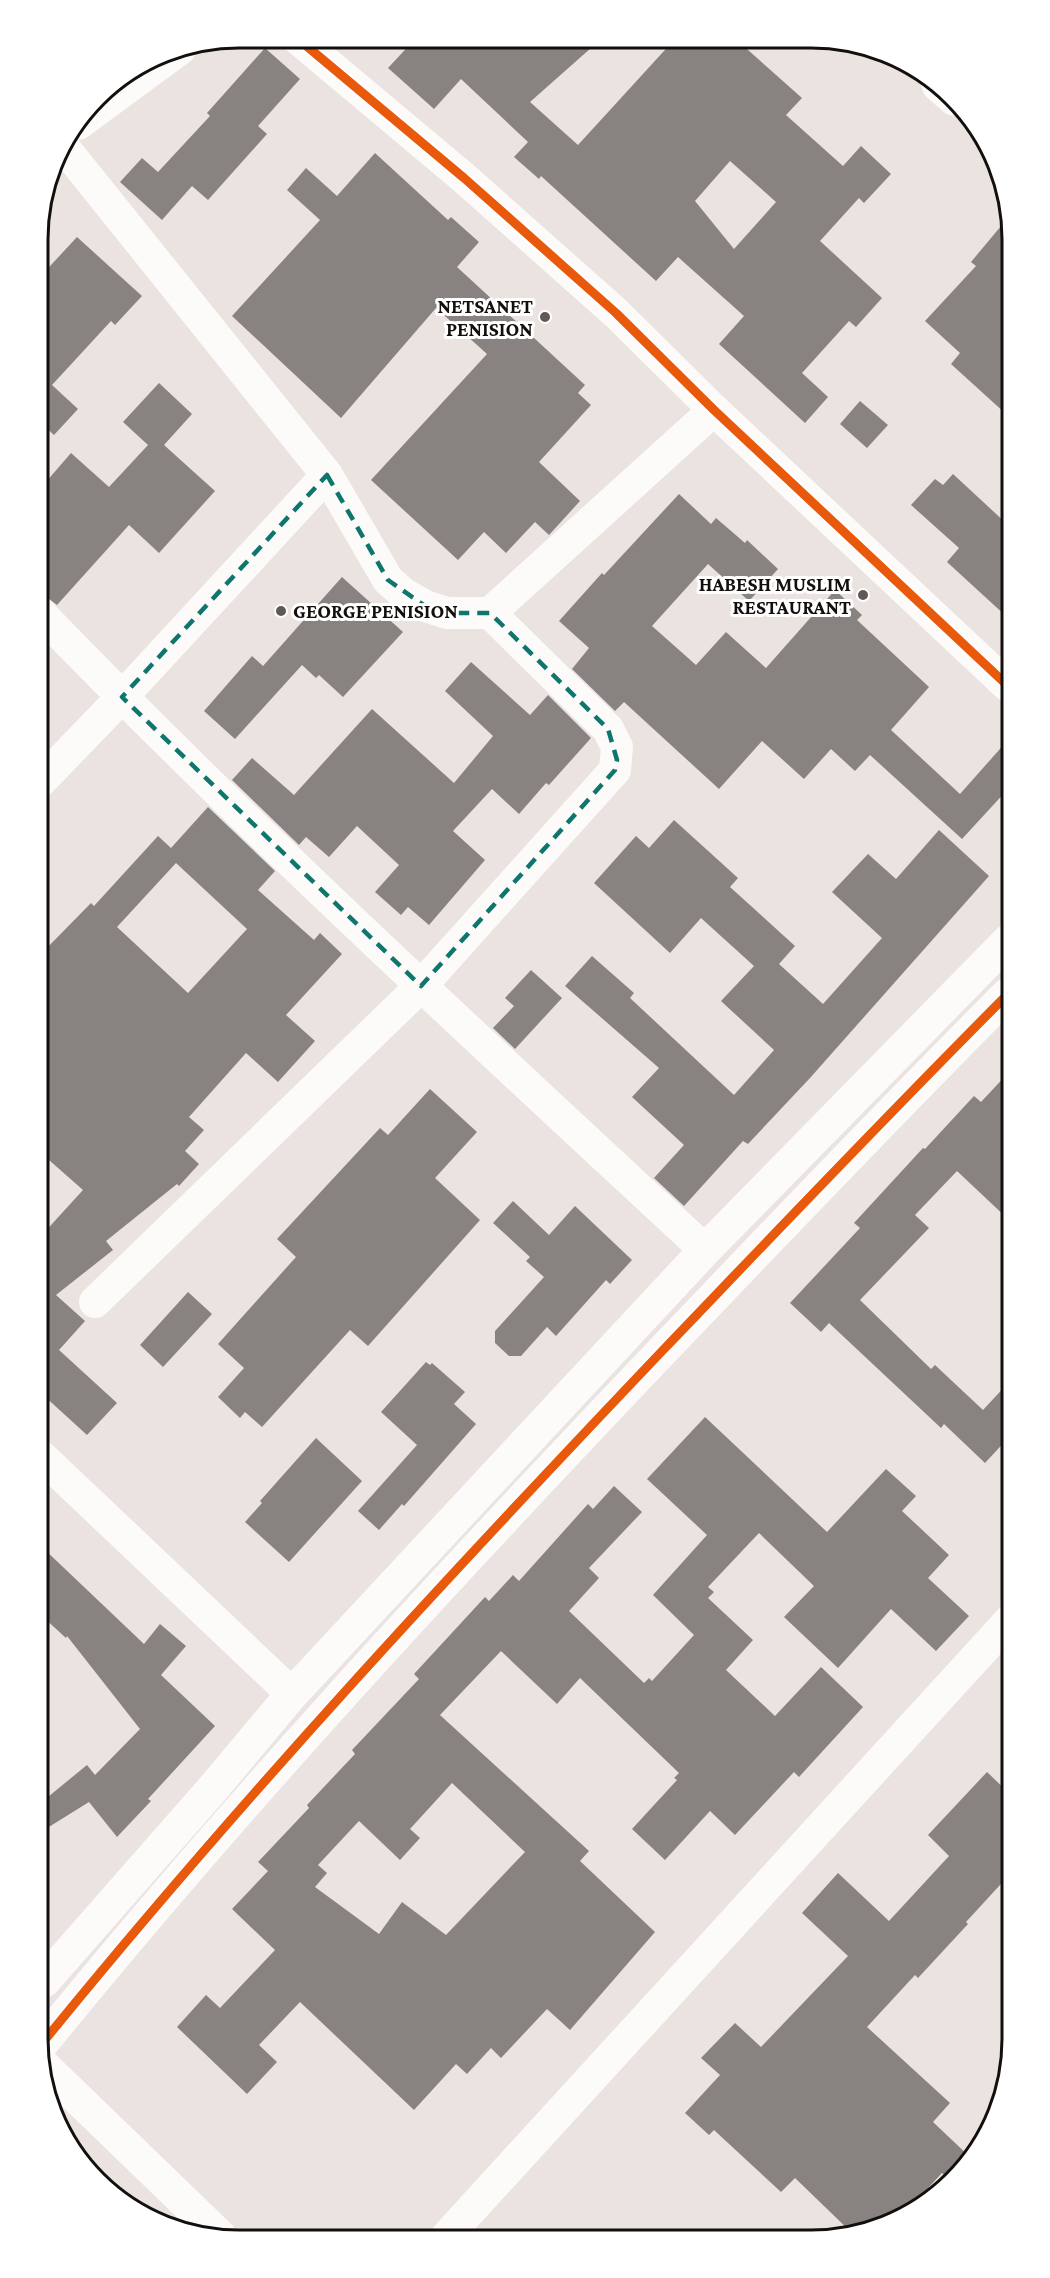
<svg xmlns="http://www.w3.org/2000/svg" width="1050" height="2278" font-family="'Crimson Pro',serif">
<rect width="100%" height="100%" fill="#eae3e0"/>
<path fill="#888381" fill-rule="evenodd" d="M 415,39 L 600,40 L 530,102 L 578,145 L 674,40 L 738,41 L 802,98 L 786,115 L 843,166 L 861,146 L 891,174 L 864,203 L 859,198 L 820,241 L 882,298 L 856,327 L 849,321 L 802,373 L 828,397 L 805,423 L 719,344 L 744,316 L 678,257 L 656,281 L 541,176 L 539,179 L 514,157 L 528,142 L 461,79 L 434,109 L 388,68 ZM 730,161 L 776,202 L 734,249 L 695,201 Z
M 265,48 L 300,79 L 258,126 L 267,134 L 208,200 L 192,186 L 162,220 L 120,182 L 142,158 L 158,172 L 210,116 L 207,113 Z
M 375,153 L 448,220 L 451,217 L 479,242 L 457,267 L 585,385 L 578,393 L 591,405 L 539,462 L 580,501 L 549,535 L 535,522 L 506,553 L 484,532 L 458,560 L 371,480 L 487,354 L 436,308 L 341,418 L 232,316 L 320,220 L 287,190 L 306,168 L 337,196 Z
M 1006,220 L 1006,414 L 951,364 L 960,353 L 925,321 L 976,266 L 971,262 Z
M 77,237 L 142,296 L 115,325 L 111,321 L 52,385 L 78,409 L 54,435 L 39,421 L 38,279 Z
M 159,383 L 192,414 L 164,445 L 215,491 L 159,553 L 129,525 L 57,605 L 44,595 L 39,595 L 39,490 L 71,453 L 109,487 L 148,445 L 123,422 Z
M 860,401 L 888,425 L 867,448 L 840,424 Z
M 953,474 L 1007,524 L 1007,617 L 947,562 L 959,548 L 911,505 L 935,479 L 943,485 Z
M 679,494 L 711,524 L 716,518 L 745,543 L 747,540 L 778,569 L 749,601 L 708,564 L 652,626 L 696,665 L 726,632 L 766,668 L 835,590 L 862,615 L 857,620 L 929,687 L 891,730 L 960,794 L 1007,741 L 1008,789 L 962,839 L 870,755 L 855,771 L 831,749 L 804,779 L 762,741 L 719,789 L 624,702 L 615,711 L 572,669 L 589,648 L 559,621 L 602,573 L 604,575 Z
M 342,577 L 403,632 L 343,697 L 319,675 L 316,678 L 302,665 L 235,739 L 204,711 L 252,656 L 263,666 Z
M 471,662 L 530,715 L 548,695 L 591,738 L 549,785 L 546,783 L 519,814 L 492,789 L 453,831 L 485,860 L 429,925 L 408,907 L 401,915 L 375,892 L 399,865 L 357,826 L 329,857 L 306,837 L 299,845 L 232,780 L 252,758 L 294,795 L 372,709 L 454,783 L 493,736 L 445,691 Z
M 208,807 L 275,871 L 258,890 L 314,940 L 320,933 L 342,954 L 286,1015 L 315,1041 L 278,1082 L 246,1053 L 189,1117 L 204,1130 L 185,1151 L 199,1164 L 179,1186 L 177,1184 L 106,1241 L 113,1250 L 56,1295 L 85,1321 L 59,1350 L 117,1403 L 87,1435 L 42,1394 L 41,1236 L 83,1190 L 41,1153 L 40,955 L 91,903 L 94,906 L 158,836 L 171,848 ZM 176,863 L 247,929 L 188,993 L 117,927 Z
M 674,820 L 738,878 L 730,887 L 795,946 L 779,964 L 823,1004 L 882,938 L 832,892 L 868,854 L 896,879 L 939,830 L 989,876 L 810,1078 L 748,1144 L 743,1141 L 684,1206 L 654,1178 L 684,1145 L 632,1097 L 659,1068 L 565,986 L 592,956 L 634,993 L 630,998 L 734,1095 L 774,1050 L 721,1001 L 754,966 L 701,918 L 670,953 L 594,883 L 636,836 L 649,848 Z
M 531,970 L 562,998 L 515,1049 L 493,1028 L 514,1006 L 505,998 Z
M 1009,1072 L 1009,1220 L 957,1171 L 915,1215 L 929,1228 L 860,1300 L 931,1369 L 935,1365 L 983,1410 L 1010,1381 L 1010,1436 L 985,1463 L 944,1424 L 941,1428 L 829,1323 L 821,1332 L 790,1303 L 860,1228 L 854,1223 L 923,1148 L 925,1149 L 974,1096 L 981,1102 Z
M 430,1089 L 477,1132 L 435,1178 L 480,1220 L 368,1346 L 350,1330 L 262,1427 L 245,1412 L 240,1418 L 218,1397 L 244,1368 L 218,1344 L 296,1257 L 277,1239 L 380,1128 L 388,1135 Z
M 513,1201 L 549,1235 L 575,1206 L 632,1260 L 610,1284 L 606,1280 L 556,1336 L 547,1327 L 521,1356 L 509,1356 L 495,1343 L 495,1331 L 544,1277 L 526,1261 L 530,1257 L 493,1223 Z
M 188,1292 L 212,1314 L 163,1367 L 140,1345 Z
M 426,1362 L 430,1365 L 432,1363 L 465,1392 L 454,1404 L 476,1424 L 404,1506 L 402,1504 L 379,1530 L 358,1511 L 417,1445 L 381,1412 Z
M 705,1417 L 827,1532 L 886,1469 L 916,1496 L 902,1511 L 949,1555 L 928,1578 L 969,1616 L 936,1651 L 891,1609 L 838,1668 L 784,1617 L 814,1586 L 759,1533 L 708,1587 L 714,1592 L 708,1598 L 753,1640 L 726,1670 L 775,1716 L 821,1667 L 863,1707 L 799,1777 L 794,1772 L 735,1835 L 710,1811 L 665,1860 L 632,1829 L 677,1780 L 674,1778 L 679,1773 L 580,1678 L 557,1704 L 501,1651 L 440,1715 L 589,1851 L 580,1861 L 655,1932 L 570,2030 L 547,2009 L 501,2058 L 491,2048 L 467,2074 L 456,2064 L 414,2110 L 300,2002 L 259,2045 L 277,2062 L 247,2094 L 177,2027 L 206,1995 L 220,2008 L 275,1950 L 232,1909 L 268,1871 L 258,1862 L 309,1808 L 307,1805 L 355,1754 L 352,1750 L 419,1679 L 414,1674 L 485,1597 L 489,1601 L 513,1575 L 519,1581 L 588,1504 L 593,1509 L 614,1486 L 642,1512 L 589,1568 L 599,1578 L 569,1611 L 644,1683 L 649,1678 L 652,1681 L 694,1635 L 653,1595 L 707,1535 L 647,1479 ZM 452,1783 L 525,1852 L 446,1935 L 402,1902 L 379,1934 L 315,1887 L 327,1873 L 318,1865 L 359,1821 L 400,1860 L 420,1838 L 410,1829 Z
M 316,1438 L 362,1481 L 289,1562 L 245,1522 L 262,1503 L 260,1501 Z
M 43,1548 L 144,1644 L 160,1624 L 186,1646 L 161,1675 L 215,1726 L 148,1799 L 151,1801 L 117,1837 L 89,1802 L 44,1830 L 43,1801 L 87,1765 L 95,1775 L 140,1729 L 67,1636 L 66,1638 L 43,1617 Z
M 987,1772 L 1011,1795 L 1011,1873 L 966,1922 L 968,1924 L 918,1978 L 915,1975 L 867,2027 L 950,2103 L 933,2122 L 971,2158 L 963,2172 L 951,2182 L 942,2173 L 901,2217 L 864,2234 L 853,2234 L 795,2178 L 781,2192 L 714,2130 L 709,2135 L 685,2113 L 720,2075 L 701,2058 L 735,2023 L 761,2047 L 848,1956 L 802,1913 L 838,1873 L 889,1921 L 949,1856 L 928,1835 Z"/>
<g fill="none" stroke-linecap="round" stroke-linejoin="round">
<path stroke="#fcfbfa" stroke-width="32" d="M 297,38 L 464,178 L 616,313 L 714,410 L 1007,685
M 78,124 L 180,49
M 62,145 L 327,475 L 388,580 L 404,594 L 425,606 L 447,613 L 490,613 L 714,410
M 39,612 C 253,833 480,1041 705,1250
M 40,782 L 122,697 L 327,475
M 95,1302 L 421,986 L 615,770 L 617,747 L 608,729 L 490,613
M 42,1457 L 292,1694
M 447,2236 L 1011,1619"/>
<path stroke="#fcfbfa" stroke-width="33" d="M 938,85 L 954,99
M 44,1981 L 215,1786 L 292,1694 L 557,1409 L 705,1250 L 1008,941
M 44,2041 C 240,1800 451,1573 665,1348 C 779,1229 892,1110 1008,994
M 44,2066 L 221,2237"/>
<defs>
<path id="cycleway" d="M 297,38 L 464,178 L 616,313 L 714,410 L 1007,685
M 44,2041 C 240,1800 451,1573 665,1348 C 779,1229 892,1110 1008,994"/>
</defs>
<use href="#cycleway" stroke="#fff" stroke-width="13"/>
<use href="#cycleway" stroke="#e8590c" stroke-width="9"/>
</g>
<path fill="none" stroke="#0f766e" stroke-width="4.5" stroke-dasharray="12 8" stroke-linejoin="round" d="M 327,475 L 388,580 L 425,606 L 447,613 L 490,613 L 608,729 L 617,760 L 615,770 L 421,986 L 122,697 Z"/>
<g fill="#5e5957" stroke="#fff" stroke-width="2">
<circle cx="545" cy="317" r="6"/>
<circle cx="863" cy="595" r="6"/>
<circle cx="281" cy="611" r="6"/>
</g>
<g text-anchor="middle" stroke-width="6" stroke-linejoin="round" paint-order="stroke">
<g font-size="20" font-weight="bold" fill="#130f0d" stroke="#fff" text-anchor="end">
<text x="533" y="313">NETSANET<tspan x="533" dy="23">PENISION</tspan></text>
<text x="851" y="591">HABESH MUSLIM<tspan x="851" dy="23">RESTAURANT</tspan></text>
<text x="293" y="618" text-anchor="start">GEORGE PENISION</text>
</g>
</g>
<path d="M0 0H1050V2278H0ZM239 48H811A191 191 0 0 1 1002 239V2039A191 191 0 0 1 811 2230H239A191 191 0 0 1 48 2039V239A191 191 0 0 1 239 48Z" fill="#fff" fill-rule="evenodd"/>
<path fill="none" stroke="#130f0d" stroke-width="3" d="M239 48H811A191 191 0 0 1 1002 239V2039A191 191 0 0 1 811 2230H239A191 191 0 0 1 48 2039V239A191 191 0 0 1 239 48Z"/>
</svg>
